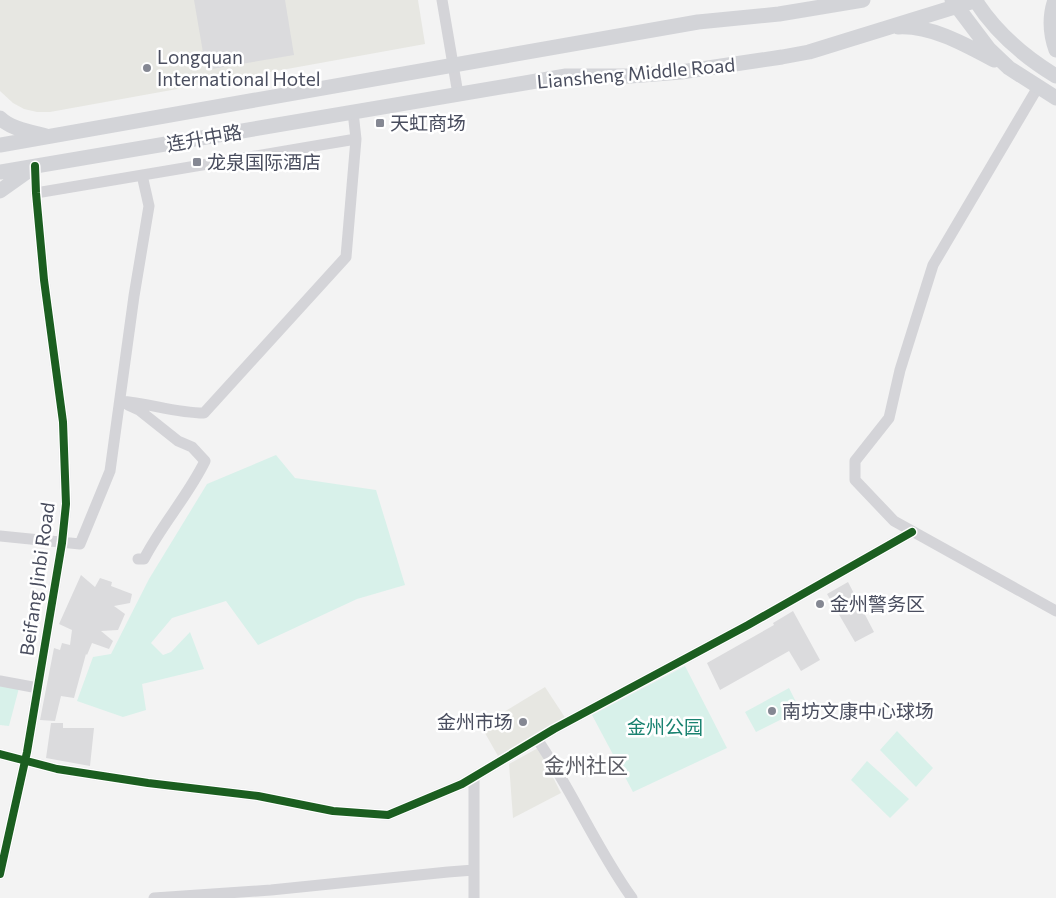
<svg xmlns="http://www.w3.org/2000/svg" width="1056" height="898" font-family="Commissioner,'Noto Sans SC',sans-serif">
<rect width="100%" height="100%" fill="#f3f3f3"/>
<path fill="#e7e7e2" d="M 0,0 L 418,0 L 425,44 L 50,112 L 37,112 L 24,109 L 13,103 L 0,91 Z
M 545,687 L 566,719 L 498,756 L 481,726 Z
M 538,748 L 561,793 L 513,818 L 509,764 Z"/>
<path fill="#d8f1ea" d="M 276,455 L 295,478 L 376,490 L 405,585 L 357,599 L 258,645 L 226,601 L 172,618 L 151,643 L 163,655 L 171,652 L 190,632 L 204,669 L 142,684 L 146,710 L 123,717 L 77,701 L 93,657 L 111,654 L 149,579 L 207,484 Z
M 685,666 L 727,748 L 633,792 L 592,715 Z
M 0,686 L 19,688 L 9,726 L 0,725 Z
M 789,688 L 800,710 L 756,732 L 745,712 Z
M 897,731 L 933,768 L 916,787 L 880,750 Z
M 867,761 L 909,799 L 890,818 L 851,780 Z"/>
<path fill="#dbdbdd" d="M 194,0 L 285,0 L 294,55 L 206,70 Z
M 81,575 L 95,587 L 100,578 L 112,582 L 111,586 L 132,594 L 130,603 L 114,606 L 125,614 L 118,630 L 101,631 L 113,641 L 109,649 L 92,643 L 87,655 L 86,654 L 74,698 L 61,696 L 55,721 L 40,720 L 54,648 L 60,650 L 62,643 L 70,645 L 72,630 L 59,624 Z
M 848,582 L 874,632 L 855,642 L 827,594 Z
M 793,611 L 820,660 L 801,671 L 789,651 L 720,690 L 707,663 L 774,625 L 773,623 Z
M 51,723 L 63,723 L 63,728 L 94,728 L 90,766 L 46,758 Z"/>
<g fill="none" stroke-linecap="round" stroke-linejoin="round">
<path stroke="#d4d4d8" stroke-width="11" d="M 442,0 L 458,94
M 1038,87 L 933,265 L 900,370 L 889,418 L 855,461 L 855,480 L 894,521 L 1056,611
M 36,193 L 356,139
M 120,401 C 149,403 175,413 204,413 L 346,257 L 356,139 L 353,112
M 128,405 L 139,410 L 178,441 L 192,447 L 205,461 C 188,496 162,524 144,559 L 138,559
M 0,536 L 80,544 L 110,471 L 134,296 L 149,206 L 142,175
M 0,681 L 38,688
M 537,739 C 572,790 596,848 632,898
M 0,754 L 57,769 L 148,783 L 258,796 L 333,811 L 388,815 L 462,784 L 554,729 L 748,625 L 912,532
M 474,777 L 474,898
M 0,874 L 27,752 L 62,543 L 66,504 L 63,422 L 44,280 L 36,193 L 35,166
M 154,898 L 271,890 L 448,872 L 474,870"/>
<path stroke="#d3d4d8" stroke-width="15" d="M 952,0 L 989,49 L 1009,68 L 1056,98
M 975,0 C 996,33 1023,56 1056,76
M 1055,0 C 1049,17 1050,33 1056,50
M 898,27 C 931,25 966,45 994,60
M 0,118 C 11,129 31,132 46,136
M 0,145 L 698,22 L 779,14 L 863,0
M 0,172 L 566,76 L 630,76 L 681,72 L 782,57 L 809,52 L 977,0
M 0,191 L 31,169"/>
<defs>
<path id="cycleway" d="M 0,754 L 57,769 L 148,783 L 258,796 L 333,811 L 388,815 L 462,784 L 554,729 L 748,625 L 912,532
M 0,874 L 27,752 L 62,543 L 66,504 L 63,422 L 44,280 L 36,193 L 35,166"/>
</defs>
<use href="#cycleway" stroke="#fff" stroke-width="11"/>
<use href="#cycleway" stroke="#1b5e20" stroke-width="8"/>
</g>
<g fill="#858893" stroke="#fff" stroke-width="2">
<circle cx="147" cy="68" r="5"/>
<rect x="375" y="118" width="10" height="10" rx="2.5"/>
<rect x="192" y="157" width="10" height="10" rx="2.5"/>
<circle cx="820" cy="604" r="5"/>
<circle cx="772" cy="711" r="5"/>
<circle cx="523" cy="722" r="5"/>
</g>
<g text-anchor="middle" stroke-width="5" stroke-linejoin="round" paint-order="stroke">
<g font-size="19" fill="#4a4e5f" stroke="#fff" text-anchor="start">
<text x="157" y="64">Longquan<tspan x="157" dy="22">International Hotel</tspan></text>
<text x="390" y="130">天虹商场</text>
<text x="207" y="169">龙泉国际酒店</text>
<text x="830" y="611">金州警务区</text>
<text x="782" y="718">南坊文康中心球场</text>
<text x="513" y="729" text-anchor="end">金州市场</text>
</g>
<g font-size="19" fill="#4a4e5f" stroke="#fff">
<text transform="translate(636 73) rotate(-5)" y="7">Liansheng Middle Road</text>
<text transform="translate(204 138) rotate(-10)" y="7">连升中路</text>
<text transform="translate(37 579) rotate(-82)" y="7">Beifang Jinbi Road</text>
</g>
<g font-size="19" fill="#198270" stroke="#fff">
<text x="665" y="734">金州公园</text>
</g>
<g font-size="21" fill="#5e5f67" stroke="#fff">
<text x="586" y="773">金州社区</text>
</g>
</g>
</svg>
